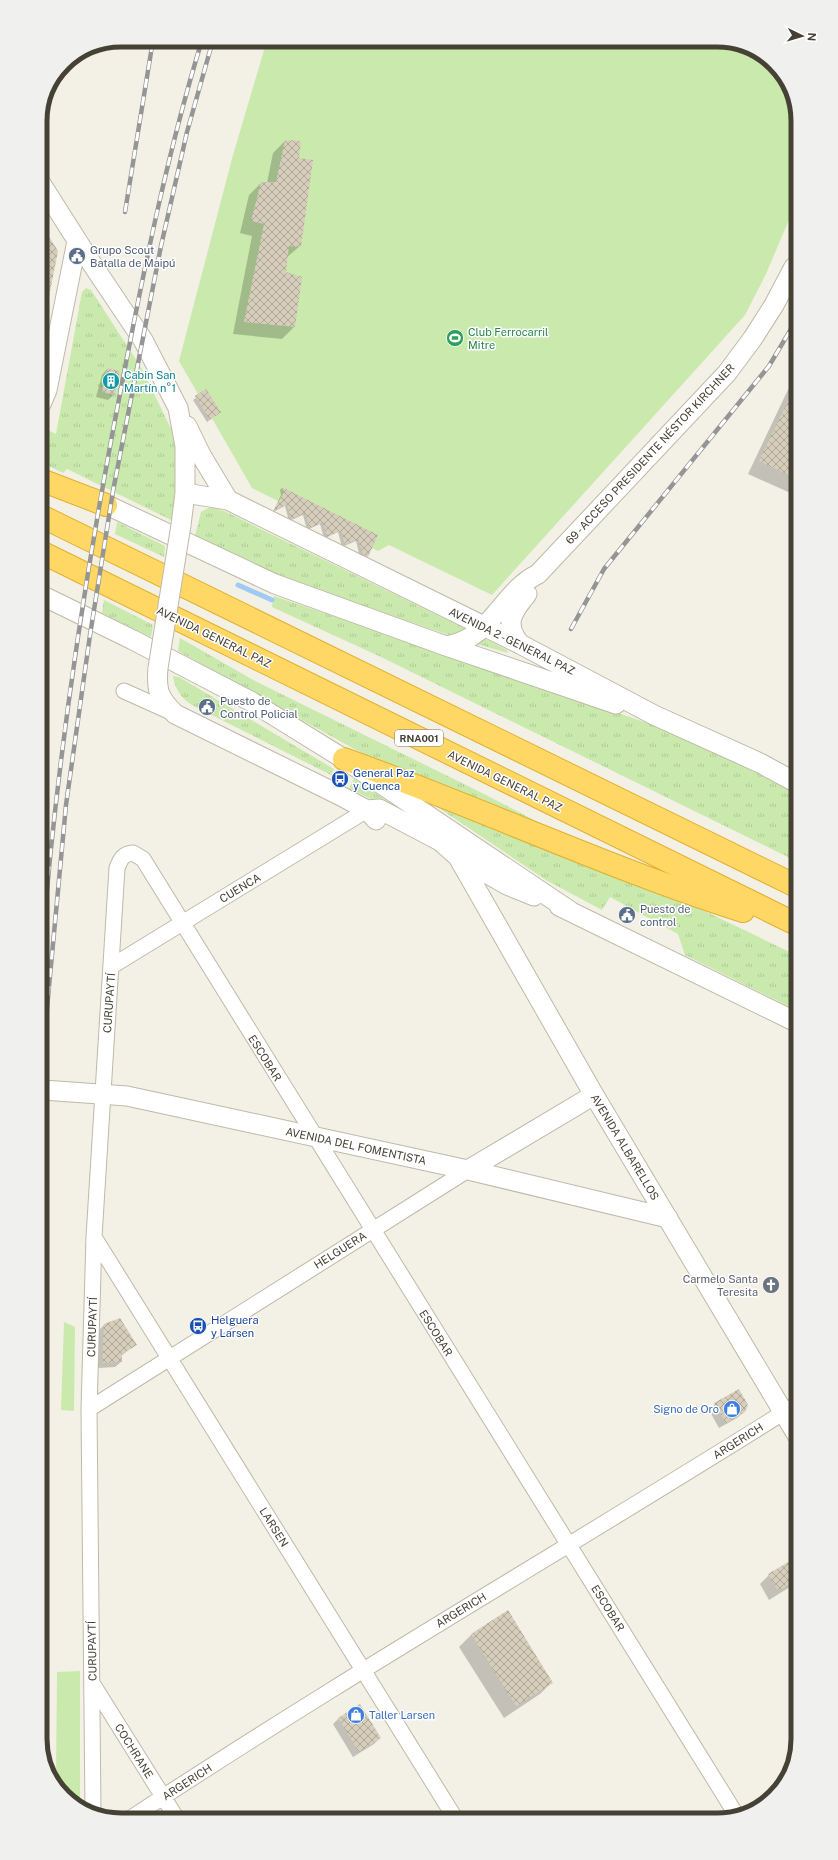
<svg xmlns="http://www.w3.org/2000/svg" width="838" height="1860" font-family="'Public Sans',sans-serif">
<defs>
<pattern id="grass-tufts" width="24" height="20" patternUnits="userSpaceOnUse"><rect width="24" height="20" fill="#c9eaac"/><path d="M3 7l-1-3M5 7V3M7 7l1-3M15 17l-1-3M17 17v-4M19 17l1-3" fill="none" stroke="#aeca95"/></pattern>
<pattern id="building-cross-hatch" width="8" height="8" patternUnits="userSpaceOnUse"><rect width="8" height="8" fill="#d6cdba"/><path d="M0 0l8 8M0 8l8-8" fill="none" stroke="#afa898"/></pattern>
</defs>
<rect width="100%" height="100%" fill="#f3f0e5"/>
<path fill="url(#grass-tufts)" d="M 86,288 L 91,290 L 142,369 L 173,433 L 177,459 L 173,521 L 67,469 L 63,473 L 41,462 L 41,427 L 56,434 L 82,292 Z
M 208,508 L 215,508 L 224,511 L 468,630 L 454,637 L 286,579 L 195,536 L 201,512 Z
M 117,522 L 165,546 L 164,557 L 115,534 Z
M 274,596 L 662,728 L 795,791 L 796,861 L 381,657 L 272,607 Z
M 104,600 L 153,625 L 151,637 L 102,613 Z
M 482,637 L 507,650 L 508,653 L 474,643 Z
M 180,638 L 255,681 L 476,790 L 565,836 L 422,781 L 356,750 L 178,651 Z
M 173,676 L 179,677 L 334,769 L 331,775 L 192,705 C 181,698 175,689 173,676 Z
M 354,779 L 428,828 L 349,788 Z
M 427,800 L 688,903 L 796,955 L 796,1010 L 685,955 L 678,934 L 610,897 L 602,910 L 546,880 Z"/>
<path fill="#c9eaac" d="M 267,40 L 722,40 L 766,57 L 794,95 L 794,208 L 766,274 L 745,315 L 492,595 L 389,545 L 378,551 L 252,488 L 179,361 L 233,155 Z
M 64,1322 L 75,1327 L 74,1411 L 61,1410 Z
M 80,1671 L 80,1806 L 72,1803 L 56,1781 L 57,1672 Z"/>
<path fill="#0003" d="M 285,141 L 298,158 L 300,246 L 286,258 L 284,272 L 294,327 L 282,339 L 233,334 L 252,236 L 240,233 L 249,195 L 261,183 L 267,183 L 273,153 Z
M 40,224 L 57,251 L 45,312 L 41,317 Z
M 107,369 L 114,394 L 108,400 L 96,397 L 102,375 Z
M 794,377 L 795,495 L 748,474 Z
M 206,390 L 220,412 L 207,422 L 193,400 Z
M 282,488 L 377,535 L 367,556 L 364,559 L 360,557 L 356,541 L 342,547 L 338,532 L 324,538 L 320,524 L 307,530 L 303,515 L 289,521 L 285,506 L 273,512 L 281,495 L 280,490 Z
M 104,1325 L 135,1345 L 121,1356 L 121,1362 L 115,1367 L 97,1368 L 98,1331 Z
M 715,1404 L 744,1412 L 737,1418 L 719,1428 L 709,1410 Z
M 798,1558 L 798,1582 L 769,1600 L 760,1584 L 769,1575 Z
M 508,1612 L 552,1682 L 540,1694 L 504,1718 L 459,1647 L 471,1635 Z
M 339,1718 L 380,1738 L 374,1744 L 353,1757 L 333,1724 Z"/>
<g fill="none" stroke-linecap="round" stroke-linejoin="round">
<path stroke="#9fcaf3" stroke-width="5" d="M 238,585 L 272,600"/>
</g>
<path fill="url(#building-cross-hatch)" d="M 285,140 L 301,141 L 299,158 L 313,160 L 301,247 L 289,246 L 286,272 L 302,277 L 295,327 L 244,322 L 264,224 L 251,221 L 261,182 L 276,182 Z
M 40,222 L 58,251 L 47,307 L 41,307 Z
M 107,368 L 120,371 L 115,395 L 102,392 Z
M 794,388 L 795,447 L 795,478 L 759,461 Z
M 206,389 L 221,412 L 210,420 L 195,396 Z
M 282,487 L 378,535 L 368,557 L 363,554 L 358,539 L 345,545 L 341,531 L 327,537 L 323,522 L 310,528 L 305,513 L 291,519 L 287,505 L 274,510 L 284,492 Z
M 120,1318 L 137,1345 L 122,1354 L 122,1362 L 102,1363 L 104,1324 Z
M 739,1389 L 748,1405 L 745,1412 L 726,1423 L 714,1403 Z
M 798,1556 L 798,1580 L 778,1591 L 768,1574 Z
M 508,1610 L 553,1683 L 516,1706 L 471,1634 Z
M 360,1704 L 381,1738 L 359,1752 L 338,1718 Z"/>
<g fill="none" stroke-linecap="round" stroke-linejoin="round">
<defs>
<path id="minor" d="M 124,691 L 173,713
M 112,966 L 367,810
M 94,1237 L 455,1818
M 89,1409 L 468,1170
M 92,1683 L 177,1819
M 93,1811 L 89,1409 L 94,1237 L 117,868 C 121,858 123,854 133,853 L 143,859 L 737,1816
M 128,1820 C 347,1675 575,1544 797,1404"/>
<path id="tertiary" d="M 40,182 L 92,264 L 143,340 L 178,408 L 185,446 L 185,493 L 181,525
M 41,404 L 47,390 L 77,241
M 187,426 L 201,455 L 228,500
M 185,493 L 228,500 L 520,644 L 654,715 L 760,763 L 795,782
M 92,498 L 275,584 L 446,646 L 616,704
M 41,595 L 133,640 L 252,702 L 344,759 L 570,911
M 520,644 C 503,624 513,611 527,594
M 446,646 C 492,639 501,592 538,574 L 727,373 L 753,338 L 774,305 L 794,267
M 158,668 C 156,691 159,698 175,714 L 339,795 L 367,810 L 376,820
M 367,810 L 379,809 L 440,841 L 458,857 L 507,885 L 534,896
M 458,857 L 594,1095 L 797,1435
M 559,906 L 796,1022
M 43,1090 L 127,1096 L 468,1170 L 668,1218
M 468,1170 L 594,1095"/>
<path id="motorway" d="M 41,480 L 106,505
M 41,516 L 796,886
M 41,552 L 796,924
M 344,759 C 478,807 608,868 743,911"/>
</defs>
<use href="#minor" stroke="#bfb9a8" stroke-width="17"/>
<use href="#tertiary" stroke="#bfb9a8" stroke-width="21"/>
<use href="#motorway" stroke="#e4af2f" stroke-width="24"/>
<use href="#minor" stroke="#fff" stroke-width="15"/>
<use href="#tertiary" stroke="#fff" stroke-width="19"/>
<use href="#motorway" stroke="#ffd765" stroke-width="22"/>
<defs>
<path id="rail" d="M 125,212 L 153,40
M 571,629 L 604,569 L 769,366 L 794,324
M 42,947 C 57,756 86,567 123,378 C 145,264 168,151 202,40
M 43,1103 L 47,1008 L 66,805 L 90,635 L 113,491 L 161,246 L 187,132 L 213,40"/>
</defs>
<use href="#rail" stroke="#959595" stroke-width="4.5"/>
<use href="#rail" stroke="#fff" stroke-width="3" stroke-dasharray="9" stroke-linecap="butt"/>
<defs>
<path id="tertiary-bridge" d="M 158,668 L 181,525"/>
</defs>
<use href="#tertiary-bridge" stroke="#bfb9a8" stroke-width="21" stroke-linecap="butt"/>
<use href="#tertiary-bridge" stroke="#fff" stroke-width="19"/>
</g>
<defs>
<symbol id="civic-disc" viewBox="-11 -11 22 22"><circle r="9.5" fill="#5c6f8a" stroke="#fff"/><path d="M-.6-6.5H3V-4.5H.6V-3L4-1V1h2V6H-6V1h2V-1L-.6-3ZM-1.2 2.5V6h2.4V2.5Z" fill="#fff"/></symbol>
<symbol id="stadium-disc" viewBox="-11 -11 22 22"><circle r="9.5" fill="#2e9e5b" stroke="#fff"/><path d="M0-5a6.5 5 0 1 0 0 10a6.5 5 0 1 0 0-10ZM-3.5-1.8h7v3.6h-7Z" fill="#fff"/></symbol>
<symbol id="building-disc" viewBox="-11 -11 22 22"><circle r="9.5" fill="#0f9aa8" stroke="#fff"/><path d="M-4-6H4V6H1V3H-1V6H-4ZM-2.5-4.3h1.7v1.8h-1.7ZM.8-4.3h1.7v1.8H.8ZM-2.5-1h1.7V.8h-1.7ZM.8-1h1.7V.8H.8Z" fill="#fff"/></symbol>
<symbol id="bus-disc" viewBox="-11 -11 22 22"><circle r="9.5" fill="#1a4fb4" stroke="#fff"/><path d="M-5-6H5V4H4V6H2V4H-2V6H-4V4H-5ZM-3.5-4V0h7V-4ZM-3.5 1.2v1.5H-2V1.2ZM2 1.2v1.5H3.5V1.2Z" fill="#fff"/></symbol>
<symbol id="church-disc" viewBox="-11 -11 22 22"><circle r="9.5" fill="#6b7280" stroke="#fff"/><path d="M-1.2-6h2.4v3.5h3.3v2.4h-3.3V6h-2.4V-.1h-3.3v-2.4h3.3Z" fill="#fff"/></symbol>
<symbol id="shop-disc" viewBox="-11 -11 22 22"><circle r="9.5" fill="#3f7fe0" stroke="#fff"/><path d="M-5-2.5h2.3a2.7 3.5 0 0 1 5.4 0H5L5.5 6h-11ZM-1.5-2.5h3a1.5 2.3 0 0 0-3 0Z" fill="#fff"/></symbol>
</defs>
<g fill-rule="evenodd">
<use href="#civic-disc" x="67" y="246" width="20" height="20"/>
<use href="#stadium-disc" x="445" y="328" width="20" height="20"/>
<use href="#building-disc" x="101" y="371" width="20" height="20"/>
<use href="#civic-disc" x="197" y="697" width="20" height="20"/>
<use href="#bus-disc" x="330" y="769" width="20" height="20"/>
<use href="#civic-disc" x="617" y="905" width="20" height="20"/>
<use href="#church-disc" x="761" y="1275" width="20" height="20"/>
<use href="#bus-disc" x="188" y="1316" width="20" height="20"/>
<use href="#shop-disc" x="722" y="1399" width="20" height="20"/>
<use href="#shop-disc" x="346" y="1705" width="20" height="20"/>
</g>
<g text-anchor="middle" stroke-width="3" stroke-linejoin="round" paint-order="stroke">
<rect fill="#fff" stroke="#7e7a72" stroke-width="1" x="395" y="730" width="48" height="16" rx="3"/>
<g font-size="10" font-weight="bold" fill="#464135">
<text x="419" y="742">RNA001</text>
</g>
<g font-size="11" fill="#4e5e75" stroke="#fff" text-anchor="start">
<text x="90" y="254">Grupo Scout<tspan x="90" dy="13">Batalla de Maipú</tspan></text>
<text x="220" y="705">Puesto de<tspan x="220" dy="13">Control Policial</tspan></text>
<text x="640" y="913">Puesto de<tspan x="640" dy="13">control</tspan></text>
</g>
<g font-size="11" fill="#27864d" stroke="#fff" text-anchor="start">
<text x="468" y="336">Club Ferrocarril<tspan x="468" dy="13">Mitre</tspan></text>
</g>
<g font-size="11" fill="#0d838f" stroke="#fff" text-anchor="start">
<text x="124" y="379">Cabin San<tspan x="124" dy="13">Martín n°1</tspan></text>
</g>
<g font-size="11" fill="#464135" stroke="#fff">
<text transform="translate(650 454) rotate(-47)" y="4">69 - ACCESO PRESIDENTE NÉSTOR KIRCHNER</text>
<text transform="translate(214 637) rotate(26)" y="4">AVENIDA GENERAL PAZ</text>
<text transform="translate(512 641) rotate(26)" y="4">AVENIDA 2 - GENERAL PAZ</text>
<text transform="translate(505 781) rotate(26)" y="4">AVENIDA GENERAL PAZ</text>
<text transform="translate(240 888) rotate(-31)" y="4">CUENCA</text>
<text transform="translate(109 1003) rotate(-86)" y="4">CURUPAYTÍ</text>
<text transform="translate(265 1058) rotate(58)" y="4">ESCOBAR</text>
<text transform="translate(356 1146) rotate(12)" y="4">AVENIDA DEL FOMENTISTA</text>
<text transform="translate(625 1147) rotate(59)" y="4">AVENIDA ALBARELLOS</text>
<text transform="translate(340 1250) rotate(-32)" y="4">HELGUERA</text>
<text transform="translate(92 1327) rotate(-88)" y="4">CURUPAYTÍ</text>
<text transform="translate(436 1333) rotate(58)" y="4">ESCOBAR</text>
<text transform="translate(738 1441) rotate(-32)" y="4">ARGERICH</text>
<text transform="translate(274 1527) rotate(58)" y="4">LARSEN</text>
<text transform="translate(608 1608) rotate(58)" y="4">ESCOBAR</text>
<text transform="translate(461 1610) rotate(-31)" y="4">ARGERICH</text>
<text transform="translate(92 1651) rotate(-91)" y="4">CURUPAYTÍ</text>
<text transform="translate(134 1751) rotate(58)" y="4">COCHRANE</text>
<text transform="translate(187 1782) rotate(-33)" y="4">ARGERICH</text>
</g>
<g font-size="11" fill="#164399" stroke="#fff" text-anchor="start">
<text x="353" y="777">General Paz<tspan x="353" dy="13">y Cuenca</tspan></text>
<text x="211" y="1324">Helguera<tspan x="211" dy="13">y Larsen</tspan></text>
</g>
<g font-size="11" fill="#5b616d" stroke="#fff" text-anchor="end">
<text x="758" y="1283">Carmelo Santa<tspan x="758" dy="13">Teresita</tspan></text>
</g>
<g font-size="11" fill="#366cbe" stroke="#fff" text-anchor="end">
<text x="719" y="1413">Signo de Oro</text>
<text x="369" y="1719" text-anchor="start">Taller Larsen</text>
</g>
</g>
<path d="M0 0H838V1860H0ZM121 47H717A74 74 0 0 1 791 121V1739A74 74 0 0 1 717 1813H121A74 74 0 0 1 47 1739V121A74 74 0 0 1 121 47Z" fill="#f0f0ef" fill-rule="evenodd"/>
<path fill="none" stroke="#464135" stroke-width="5" d="M121 47H717A74 74 0 0 1 791 121V1739A74 74 0 0 1 717 1813H121A74 74 0 0 1 47 1739V121A74 74 0 0 1 121 47Z"/>
<g transform="translate(802 36) rotate(95)" stroke="#ffffff" stroke-width="3" paint-order="stroke">
<path d="M0-3L7 15L0 10L-7 15Z" fill="#464135"/>
<text y="-6" font-size="11" font-weight="bold" text-anchor="middle" fill="#464135">N</text>
</g>
</svg>
